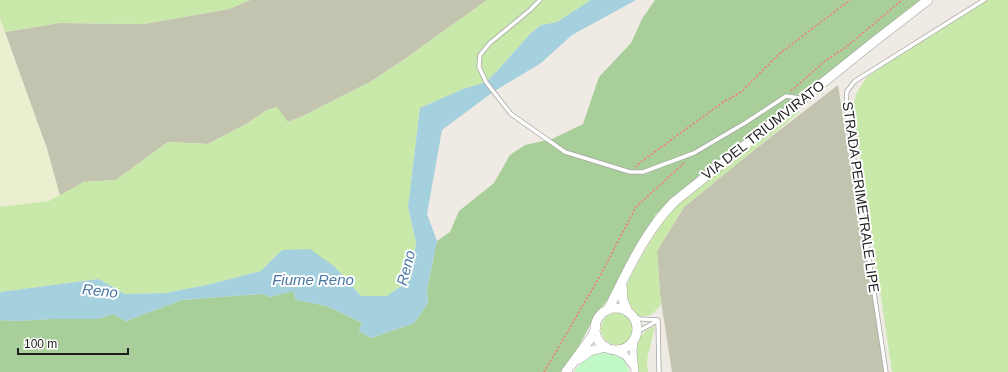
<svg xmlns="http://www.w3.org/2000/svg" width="1008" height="372" font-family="Helvetica,sans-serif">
<rect width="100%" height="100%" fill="#efebe4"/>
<path fill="#c3c4b0" d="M 250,0 L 487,0 L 402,61 L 370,82 L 301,117 L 288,122 L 267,110 L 248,123 L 208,144 L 168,142 L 116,180 L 84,182 L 60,196 L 47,149 L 5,32 L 59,23 L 144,24 L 229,9 Z
M 838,85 L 862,241 L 886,372 L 672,372 L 660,295 L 657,251 L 684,207 L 754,150 Z"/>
<path fill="#ebeecf" d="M 0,19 L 47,149 L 60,196 L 49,201 L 0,207 Z"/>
<path fill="#c9e9aa" d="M 0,0 L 250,0 L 229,9 L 144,24 L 59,23 L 5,32 L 0,19 Z
M 487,0 L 591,0 L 557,22 L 541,25 L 530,34 L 498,70 L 486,82 L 463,89 L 420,108 L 408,207 L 416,242 L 411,279 L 387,296 L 361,296 L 335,267 L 282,250 L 261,271 L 211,284 L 166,293 L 125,294 L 99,279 L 0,292 L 0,207 L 49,201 L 84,182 L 116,180 L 168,142 L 208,144 L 248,123 L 267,110 L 277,107 L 288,122 L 301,117 L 370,82 L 402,61 Z
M 988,0 L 1008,0 L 1008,372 L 892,372 L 853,108 L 856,94 L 866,78 L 897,56 Z
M 798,110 L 800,112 L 684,207 L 657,251 L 661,305 L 651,315 L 639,317 L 629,307 L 626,287 L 631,275 L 650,241 L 668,214 L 695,190 Z
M601 329a16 16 0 1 1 32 0a16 16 0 1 1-32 0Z
M 655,326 L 647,360 L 648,372 L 638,372 C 636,351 632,336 655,326 Z"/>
<path fill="#a8ce99" d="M 655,0 L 921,0 L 837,67 L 801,92 L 786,107 L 683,189 L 656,214 L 610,297 L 595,316 L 565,372 L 0,372 L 0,320 L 17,321 L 52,319 L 99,319 L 113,314 L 126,321 L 182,300 L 245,295 L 264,294 L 269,297 L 293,291 L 296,300 L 327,306 L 362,323 L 359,331 L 371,338 L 414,323 L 428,303 L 427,289 L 437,241 L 450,232 L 459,211 L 494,183 L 510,155 L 525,145 L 552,139 L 583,124 L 599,77 L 631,43 L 642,19 Z"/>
<path fill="#c1f9c6" d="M 603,352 C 618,355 625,356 629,372 L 574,372 C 584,360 587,354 603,352 Z"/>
<path fill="#a5d0dd" d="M 591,0 L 636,0 L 572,35 L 541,63 L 493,92 L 442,130 L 427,214 L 437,241 L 427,289 L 428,303 L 414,323 L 371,338 L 359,331 L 362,323 L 327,306 L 296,300 L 293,291 L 269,297 L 264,294 L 245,295 L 182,300 L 126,321 L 113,314 L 99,319 L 52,319 L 17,321 L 0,320 L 0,292 L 99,279 L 125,294 L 166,293 L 211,284 L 261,271 L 282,250 L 310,249 L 335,267 L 361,296 L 387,296 L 411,279 L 416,242 L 408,207 L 420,108 L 463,89 L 486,82 L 498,70 L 530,34 L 541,25 L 557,22 Z"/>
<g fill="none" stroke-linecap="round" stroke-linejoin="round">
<defs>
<path id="service" d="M 540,0 L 530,10 L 490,43 L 480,55 L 479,67 L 486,82 L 511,114 L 565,152 L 630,172 L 643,172 L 694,153 L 745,123 L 786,96 L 800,98
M 632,315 L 641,319 L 658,320
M 658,320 L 659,372
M 637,332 L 657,321
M 886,372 L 846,107 L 847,91 L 855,81 L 984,0"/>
<path id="minor" d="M 634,339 L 633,352 L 635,372
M 611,349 L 625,355 L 634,367"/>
<path id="tertiary" d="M 622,285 L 623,300 L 628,312
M595 329a21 21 0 1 1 42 0a21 21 0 1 1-42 0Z
M 608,310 C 627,272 644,233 674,202 L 875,41 L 928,0
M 579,359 L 590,351 L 606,347
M 566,372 L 593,335 L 596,327"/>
</defs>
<use href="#service" stroke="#a5a5a5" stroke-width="5"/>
<use href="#minor" stroke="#a5a5a5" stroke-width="8"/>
<use href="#tertiary" stroke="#a5a5a5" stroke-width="10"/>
<path stroke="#f97a6b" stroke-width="1.5" stroke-dasharray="2 2" stroke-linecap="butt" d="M 791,91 L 825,61 L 845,48 L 902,0
M 635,167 L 642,161 L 722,103 L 741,92 L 779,54 L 850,0
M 544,372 L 600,276 L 636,207 L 684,163"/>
<use href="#service" stroke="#fff" stroke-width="3.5"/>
<use href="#minor" stroke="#fff" stroke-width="7"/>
<use href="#tertiary" stroke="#fff" stroke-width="9"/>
</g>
<g text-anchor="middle" stroke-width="4" stroke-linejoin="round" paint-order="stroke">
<g font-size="14" fill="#1e1e1e" stroke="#fff">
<text transform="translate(763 130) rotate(-38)" y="5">VIA DEL TRIUMVIRATO</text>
<text transform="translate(861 197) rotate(82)" y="5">STRADA PERIMETRALE LIPE</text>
</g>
<g font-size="15" font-style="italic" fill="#4877a5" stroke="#fff">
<text transform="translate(406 268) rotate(-76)" y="5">Reno</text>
<text x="313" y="285">Fiume Reno</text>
<text transform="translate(100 291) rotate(6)" y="5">Reno</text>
</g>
</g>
<path d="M18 348v6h110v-6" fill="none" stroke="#1e1e1e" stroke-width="2"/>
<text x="24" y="348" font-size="12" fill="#1e1e1e" stroke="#ffffff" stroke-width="3" paint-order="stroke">100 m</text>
</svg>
